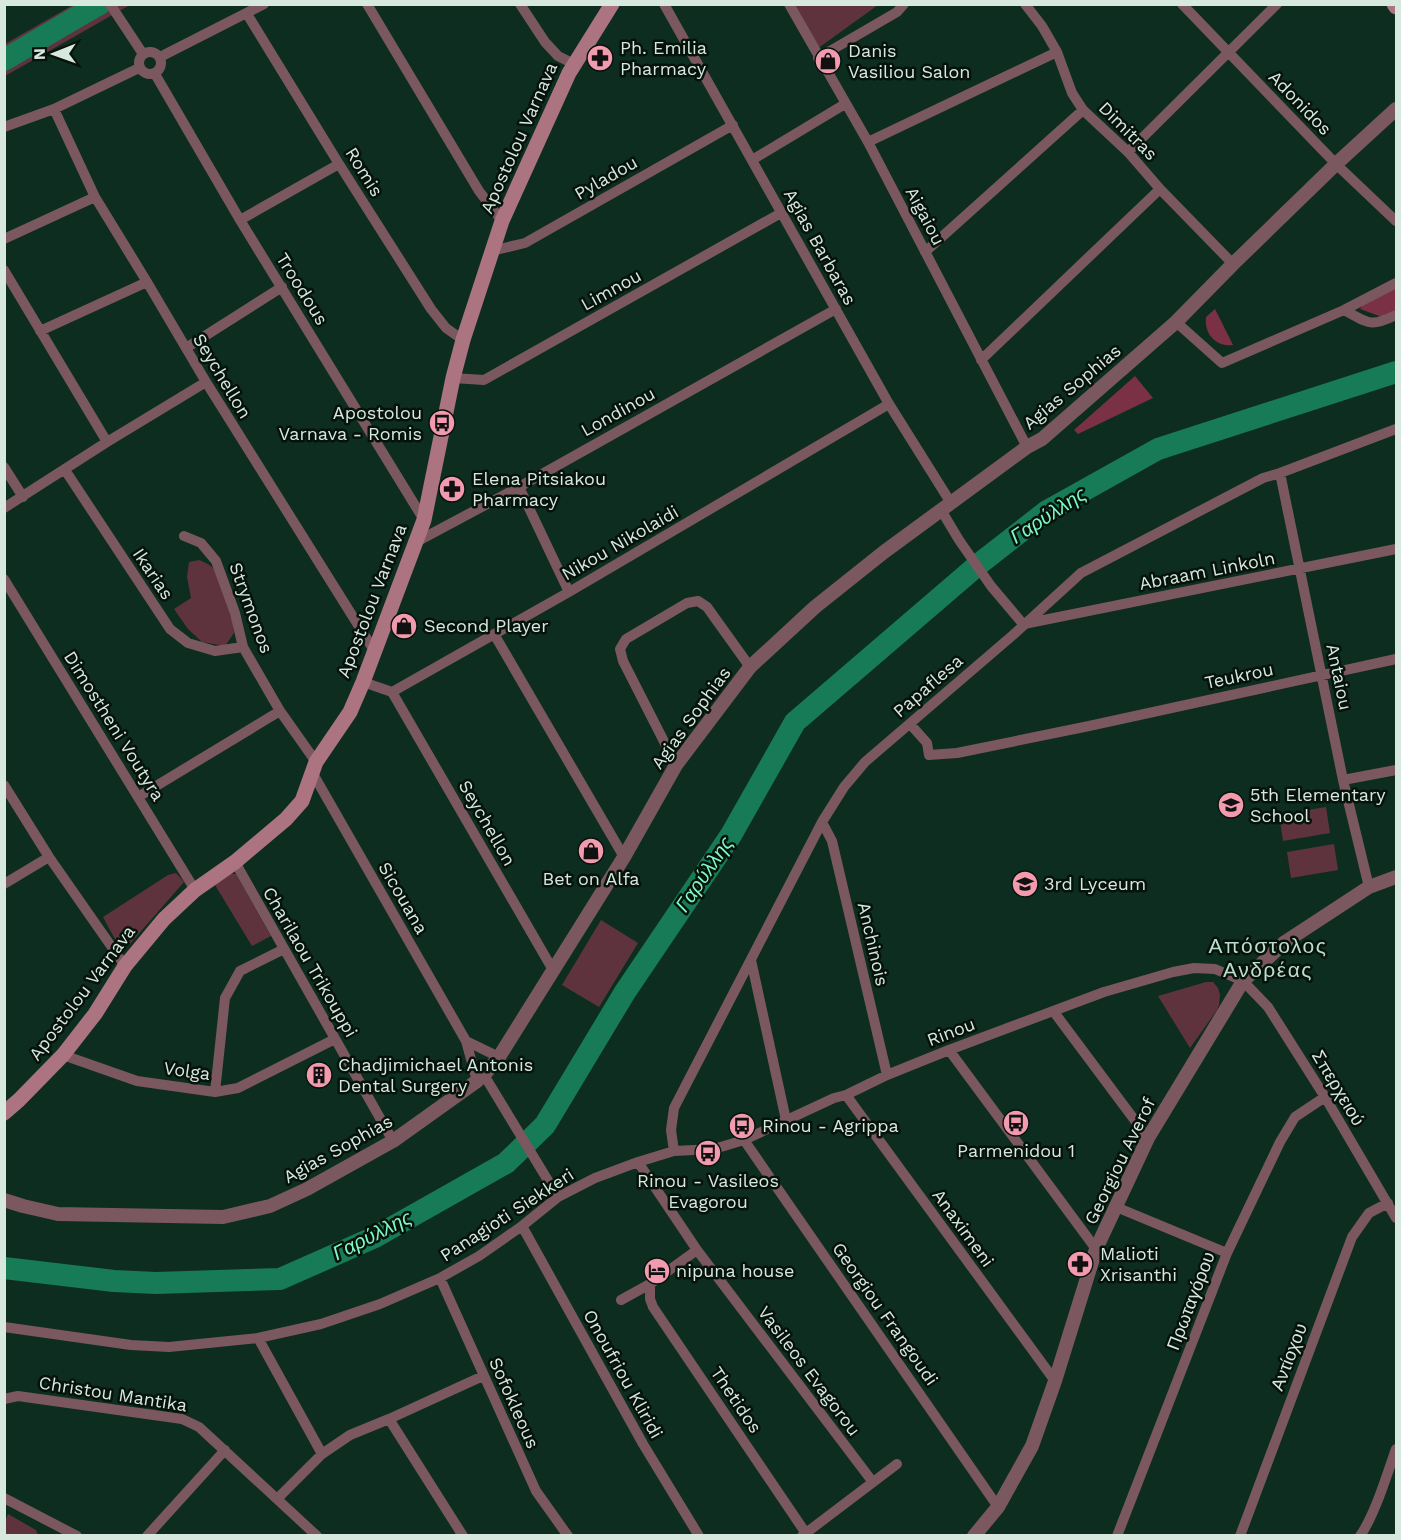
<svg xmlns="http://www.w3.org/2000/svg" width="1401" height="1540" font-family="'Work Sans',sans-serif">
<rect width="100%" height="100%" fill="#0d2d20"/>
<path fill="#5f333e" d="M 73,5 L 130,5 L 5,76 L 5,44 Z
M 794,5 L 878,5 L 817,49 Z
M 199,560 C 204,562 209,564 212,567 C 224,580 233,616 234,633 L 225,646 L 202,642 L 188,629 L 174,609 L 191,598 L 187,577 L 189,562 Z
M 1326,807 L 1330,833 L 1283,841 L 1279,815 Z
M 1334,844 L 1338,870 L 1291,878 L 1287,852 Z
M 176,873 L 184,882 L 129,945 L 116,941 L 103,917 L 168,875 Z
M 229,873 L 236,874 L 271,936 L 252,946 L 215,885 Z
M 601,920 L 638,943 L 599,1007 L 562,985 Z
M 1206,982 L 1213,982 L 1218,988 L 1220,995 L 1219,1005 L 1217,1010 L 1190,1048 L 1158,996 Z
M 8,1514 L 36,1530 L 38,1535 L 5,1535 L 5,1521 Z"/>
<path fill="#7a3146" d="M 1396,287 L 1396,310 L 1382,317 L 1360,309 L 1364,303 Z
M 1215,309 L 1233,345 C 1216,347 1204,334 1206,317 Z
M 1135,376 L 1153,398 L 1078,434 L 1074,430 Z"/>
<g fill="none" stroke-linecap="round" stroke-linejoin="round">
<path stroke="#177b57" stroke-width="22" d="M 4,60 L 77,17 L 100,4
M 4,1268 L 114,1281 L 156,1283 L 280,1279 L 375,1237 L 506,1163 L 545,1125 L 625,992 L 731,835 L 795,722 L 979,564 L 1047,511 L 1158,449 L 1396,372"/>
<path stroke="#7b585f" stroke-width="10" d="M 110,4 L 143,54
M 367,4 L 479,191 L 502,221
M 520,4 L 545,42 L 558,56 L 574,64
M 664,4 L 889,404 L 951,503
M 789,4 L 868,142 L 1027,447
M 1025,4 L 1042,26 L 1057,52 L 1072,93 L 1083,110 L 1128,152 L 1160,189 L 1233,264
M 1182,4 L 1336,164 L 1396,221
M 247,14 L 339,164 L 431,309 L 446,328 L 463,340
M139 63a11 11 0 1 1 22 0a11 11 0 1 1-22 0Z
M 160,57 L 264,4
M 818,58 L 897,12 L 904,4
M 155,74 L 240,220 L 424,520
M 54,109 L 95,197 L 147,282 L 206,382 L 375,652
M 4,127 L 54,109 L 139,68
M 868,142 L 1057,52
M 1128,152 L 1277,4
M 752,160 L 845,104
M 240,220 L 339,164
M 4,239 L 95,197
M 491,251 L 525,243 L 733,125
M 925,252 L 1083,110
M 4,270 L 107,442
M 1344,310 C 1369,323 1369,328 1396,315
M 1176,322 L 1222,363 L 1344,310 L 1396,283
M 40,331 L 147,282
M 186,348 L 282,287
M 981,360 L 1160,189
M 453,378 L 484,380 L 781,213
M 4,467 L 23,497
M 65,470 L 170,629 L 188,643 L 215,651 L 243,647
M 1280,473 L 1343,780 L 1369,887
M 519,487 L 569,592
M 4,508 L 107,442 L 206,382
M 941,510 L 959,540 L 991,586 L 1023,624
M 184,536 L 201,543 L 216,561 L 235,613 L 243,647 L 280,711 L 316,762
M 416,542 L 519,487 L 836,309
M 4,579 L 195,890
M 1024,624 L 1396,549
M 494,634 L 624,857
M 363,682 L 392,692 L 569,592 L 889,404
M 392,692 L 553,970
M 910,724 L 927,743 L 929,755 L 957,753 L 1089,726 L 1396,659
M 676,765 L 623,661 L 620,649 L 626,639 L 687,603 L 698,601 L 707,607 L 750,667
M 312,772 L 466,1041 L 477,1081
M 1343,780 L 1396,770
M 4,785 L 49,857 L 125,966
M 138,797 L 280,711
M 822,822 L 832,841 L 887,1075
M 235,862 L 393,1141
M 4,884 L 49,857
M 751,960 L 786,1120
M 1054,1012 L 1148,1138
M 466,1041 L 499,1057
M 949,1050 L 1096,1249
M 63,1055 L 137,1081 L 215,1092 L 238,1088 L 335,1039
M 484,1075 L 558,1197
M 215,1092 L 225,998 L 240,971 L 284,949
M 846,1095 L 1055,1381
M 744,1140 L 998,1507
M 674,1151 L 671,1130 L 674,1108 L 822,822 L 844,787 L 865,762 L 1013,635 L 1081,573 L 1263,478 L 1280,473 L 1396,429
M 638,1162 L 697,1250 L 872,1481
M 1116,1207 L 1227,1253
M 522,1226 L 643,1444 L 699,1536
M 440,1278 L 536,1491 L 568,1536
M 650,1284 L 650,1299 L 653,1307 L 805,1532
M 621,1300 L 650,1284 L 697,1250
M 4,1327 L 131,1345 L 169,1347 L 258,1338 L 321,1324 L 380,1304 L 440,1278 L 479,1256 L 522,1226 L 558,1197 L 595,1178 L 638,1162 L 674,1151 L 714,1149 L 744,1140 L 834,1098 L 846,1095 L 887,1075 L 949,1050 L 1104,992 L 1173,972 L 1194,968 L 1215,969 L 1243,981 L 1268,1007 L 1325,1097 L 1396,1218
M 258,1338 L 322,1454
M 4,1399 L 18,1396 L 182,1419 L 199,1427 L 317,1536
M 389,1419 L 463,1536
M 4,1498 L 77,1536
M 277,1499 L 322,1454 L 350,1435 L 389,1419 L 483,1376
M 147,1536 L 225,1450
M 802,1536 L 897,1464
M 1117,1536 L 1227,1253 L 1280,1142 L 1295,1117 L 1325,1097
M 1240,1536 L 1352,1237 L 1369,1213 L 1388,1203
M 1360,1536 C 1375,1515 1387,1474 1396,1449"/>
<path stroke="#7b585f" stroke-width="14" d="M 4,1200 L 23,1206 L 58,1214 L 223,1217 L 270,1206 L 307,1189 L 393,1141 L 477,1081 L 484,1075 L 499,1057 L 624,857 L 676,765 L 750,667 L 815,607 L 884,552 L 1027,447 L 1042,439 L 1176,322 L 1233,264 L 1336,164 L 1396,109
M 974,1536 L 998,1507 L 1032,1446 L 1055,1381 L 1096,1249 L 1148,1138 L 1243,981 L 1285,942 L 1369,887 L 1396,877"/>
<path stroke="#ab7480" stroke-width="15" d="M 1394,4 L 1396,7
M 4,1113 L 19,1100 L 63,1055 L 95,1014 L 125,966 L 164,919 L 195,890 L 235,862 L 286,819 L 302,801 L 316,762 L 350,712 L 363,682 L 424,520 L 453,378 L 463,340 L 502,221 L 569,73 L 612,4"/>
</g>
<defs>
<symbol id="pharmacy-disc" viewBox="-11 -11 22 22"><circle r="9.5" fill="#f29aae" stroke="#06120c"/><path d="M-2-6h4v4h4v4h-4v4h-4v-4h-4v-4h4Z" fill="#111"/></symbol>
<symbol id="shop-disc" viewBox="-11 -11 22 22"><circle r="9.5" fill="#f29aae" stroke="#06120c"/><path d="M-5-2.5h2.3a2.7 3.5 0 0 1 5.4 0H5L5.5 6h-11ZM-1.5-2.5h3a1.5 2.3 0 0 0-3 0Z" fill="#111"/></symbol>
<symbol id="bus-disc" viewBox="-11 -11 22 22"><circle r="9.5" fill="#f29aae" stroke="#06120c"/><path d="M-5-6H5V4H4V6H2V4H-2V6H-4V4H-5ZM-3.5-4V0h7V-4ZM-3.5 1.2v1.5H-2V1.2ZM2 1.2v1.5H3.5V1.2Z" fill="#111"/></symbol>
<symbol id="school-disc" viewBox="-11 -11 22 22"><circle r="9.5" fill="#f29aae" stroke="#06120c"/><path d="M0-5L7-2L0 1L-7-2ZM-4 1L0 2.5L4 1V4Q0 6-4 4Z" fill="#111"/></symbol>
<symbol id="building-disc" viewBox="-11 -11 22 22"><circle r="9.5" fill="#f29aae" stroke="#06120c"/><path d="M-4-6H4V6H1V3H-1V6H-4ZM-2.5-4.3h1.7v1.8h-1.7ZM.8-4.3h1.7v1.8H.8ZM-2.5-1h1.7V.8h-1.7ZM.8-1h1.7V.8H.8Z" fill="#111"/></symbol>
<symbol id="hotel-disc" viewBox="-11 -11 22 22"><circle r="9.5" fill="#f29aae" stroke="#06120c"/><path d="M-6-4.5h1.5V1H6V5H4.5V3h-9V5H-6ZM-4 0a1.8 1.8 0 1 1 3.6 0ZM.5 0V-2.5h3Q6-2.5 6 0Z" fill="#111"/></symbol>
</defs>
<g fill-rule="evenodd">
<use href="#pharmacy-disc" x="585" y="43" width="30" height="30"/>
<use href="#shop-disc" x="813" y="46" width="30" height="30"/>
<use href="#bus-disc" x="427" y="408" width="30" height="30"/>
<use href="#pharmacy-disc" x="437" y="474" width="30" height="30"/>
<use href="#shop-disc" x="389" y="611" width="30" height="30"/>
<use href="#school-disc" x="1216" y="790" width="30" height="30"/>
<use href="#shop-disc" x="576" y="836" width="30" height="30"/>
<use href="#school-disc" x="1010" y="869" width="30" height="30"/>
<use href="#building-disc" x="304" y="1060" width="30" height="30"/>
<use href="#bus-disc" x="1001" y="1108" width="30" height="30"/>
<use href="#bus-disc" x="727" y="1111" width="30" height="30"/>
<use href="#bus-disc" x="693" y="1138" width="30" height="30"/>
<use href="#pharmacy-disc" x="1065" y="1249" width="30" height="30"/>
<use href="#hotel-disc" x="642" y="1256" width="30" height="30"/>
</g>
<g text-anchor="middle" stroke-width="5" stroke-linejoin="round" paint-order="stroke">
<g font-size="18" fill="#d7e8df" stroke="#06120c" text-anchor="start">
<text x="620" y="54">Ph. Emilia<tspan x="620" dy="21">Pharmacy</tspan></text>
<text x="848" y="57">Danis<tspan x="848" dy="21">Vasiliou Salon</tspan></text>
<text x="422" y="419" text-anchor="end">Apostolou<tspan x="422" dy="21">Varnava - Romis</tspan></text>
<text x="472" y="485">Elena Pitsiakou<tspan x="472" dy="21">Pharmacy</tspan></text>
<text x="424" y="632">Second Player</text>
<text x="1250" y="801">5th Elementary<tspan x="1250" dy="21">School</tspan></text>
<text x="591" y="885" text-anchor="middle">Bet on Alfa</text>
<text x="1044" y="890">3rd Lyceum</text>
<text x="338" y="1071">Chadjimichael Antonis<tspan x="338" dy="21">Dental Surgery</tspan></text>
<text x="762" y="1132">Rinou - Agrippa</text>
<text x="1016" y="1157" text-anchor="middle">Parmenidou 1</text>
<text x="708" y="1187" text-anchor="middle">Rinou - Vasileos<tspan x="708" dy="21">Evagorou</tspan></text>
<text x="1100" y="1260">Malioti<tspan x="1100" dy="21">Xrisanthi</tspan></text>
<text x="676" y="1277">nipuna house</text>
</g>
<g font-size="18" fill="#d7e8df" stroke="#06120c">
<text transform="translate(1300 103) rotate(46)" y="6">Adonidos</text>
<text transform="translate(1128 131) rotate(45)" y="6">Dimitras</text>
<text transform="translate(519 138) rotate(-66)" y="6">Apostolou Varnava</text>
<text transform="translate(364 172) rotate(58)" y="6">Romis</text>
<text transform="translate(606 178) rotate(-30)" y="6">Pyladou</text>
<text transform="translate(925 216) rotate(62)" y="6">Aigaiou</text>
<text transform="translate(820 247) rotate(61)" y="6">Agias Barbaras</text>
<text transform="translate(302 289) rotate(58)" y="6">Troodous</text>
<text transform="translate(611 290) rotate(-29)" y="6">Limnou</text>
<text transform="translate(222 376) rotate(59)" y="6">Seychellon</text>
<text transform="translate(1072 387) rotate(-40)" y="6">Agias Sophias</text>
<text transform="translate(618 412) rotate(-29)" y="6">Londinou</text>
<text transform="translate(620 543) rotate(-30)" y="6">Nikou Nikolaidi</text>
<text transform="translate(1207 571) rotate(-11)" y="6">Abraam Linkoln</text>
<text transform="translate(153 574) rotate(56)" y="6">Ikarias</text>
<text transform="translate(372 601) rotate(-69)" y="6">Apostolou Varnava</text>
<text transform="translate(251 608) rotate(70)" y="6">Strymonos</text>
<text transform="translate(1239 676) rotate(-12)" y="6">Teukrou</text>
<text transform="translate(1339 677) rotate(78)" y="6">Antaiou</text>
<text transform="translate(928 686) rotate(-41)" y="6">Papaflesa</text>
<text transform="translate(691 718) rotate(-54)" y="6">Agias Sophias</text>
<text transform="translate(114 726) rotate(58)" y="6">Dimostheni Voutyra</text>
<text transform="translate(487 823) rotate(60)" y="6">Seychellon</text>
<text transform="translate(403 898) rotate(60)" y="6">Sicouana</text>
<text transform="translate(873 944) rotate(77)" y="6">Anchinois</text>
<text transform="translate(310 962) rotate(60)" y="6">Charilaou Trikouppi</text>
<text transform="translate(82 993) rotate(-53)" y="6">Apostolou Varnava</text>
<text transform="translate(951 1032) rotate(-21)" y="6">Rinou</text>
<text transform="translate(187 1071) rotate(8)" y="6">Volga</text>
<text transform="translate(1338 1088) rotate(59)" y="6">Σπερχειού</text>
<text transform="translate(338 1149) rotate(-29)" y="6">Agias Sophias</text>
<text transform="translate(1120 1161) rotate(-64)" y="6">Georgiou Averof</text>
<text transform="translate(507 1215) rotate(-33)" y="6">Panagioti Siekkeri</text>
<text transform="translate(963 1228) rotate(54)" y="6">Anaximeni</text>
<text transform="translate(1191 1301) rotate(-69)" y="6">Πρωταγόρου</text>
<text transform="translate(885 1314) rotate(55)" y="6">Georgiou Frangoudi</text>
<text transform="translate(1289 1357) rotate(-69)" y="6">Αντίοχου</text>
<text transform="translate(809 1371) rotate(53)" y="6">Vasileos Evagorou</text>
<text transform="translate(623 1374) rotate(61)" y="6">Onoufriou Kliridi</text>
<text transform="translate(113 1394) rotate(9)" y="6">Christou Mantika</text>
<text transform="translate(736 1400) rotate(56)" y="6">Thetidos</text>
<text transform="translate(514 1403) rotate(66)" y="6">Sofokleous</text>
</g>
<g font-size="20" font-style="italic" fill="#7ef9c4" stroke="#06120c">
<text transform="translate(1048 515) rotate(-33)" y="7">Γαρύλλης</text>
<text transform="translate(704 874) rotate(-56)" y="7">Γαρύλλης</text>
<text transform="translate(372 1235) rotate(-27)" y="7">Γαρύλλης</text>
</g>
<g font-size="21" letter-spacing="1.5" fill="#bbdecc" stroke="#06120c">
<text x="1268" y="953">Απόστολος<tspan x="1268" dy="24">Ανδρέας</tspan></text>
</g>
</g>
<rect width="1401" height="1540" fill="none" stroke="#d7e8df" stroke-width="12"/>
<g transform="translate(54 54) rotate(269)" stroke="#06120c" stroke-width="4.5" paint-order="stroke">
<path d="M0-4.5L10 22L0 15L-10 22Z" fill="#d7e8df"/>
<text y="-9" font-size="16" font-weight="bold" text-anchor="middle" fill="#d7e8df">N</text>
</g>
</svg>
